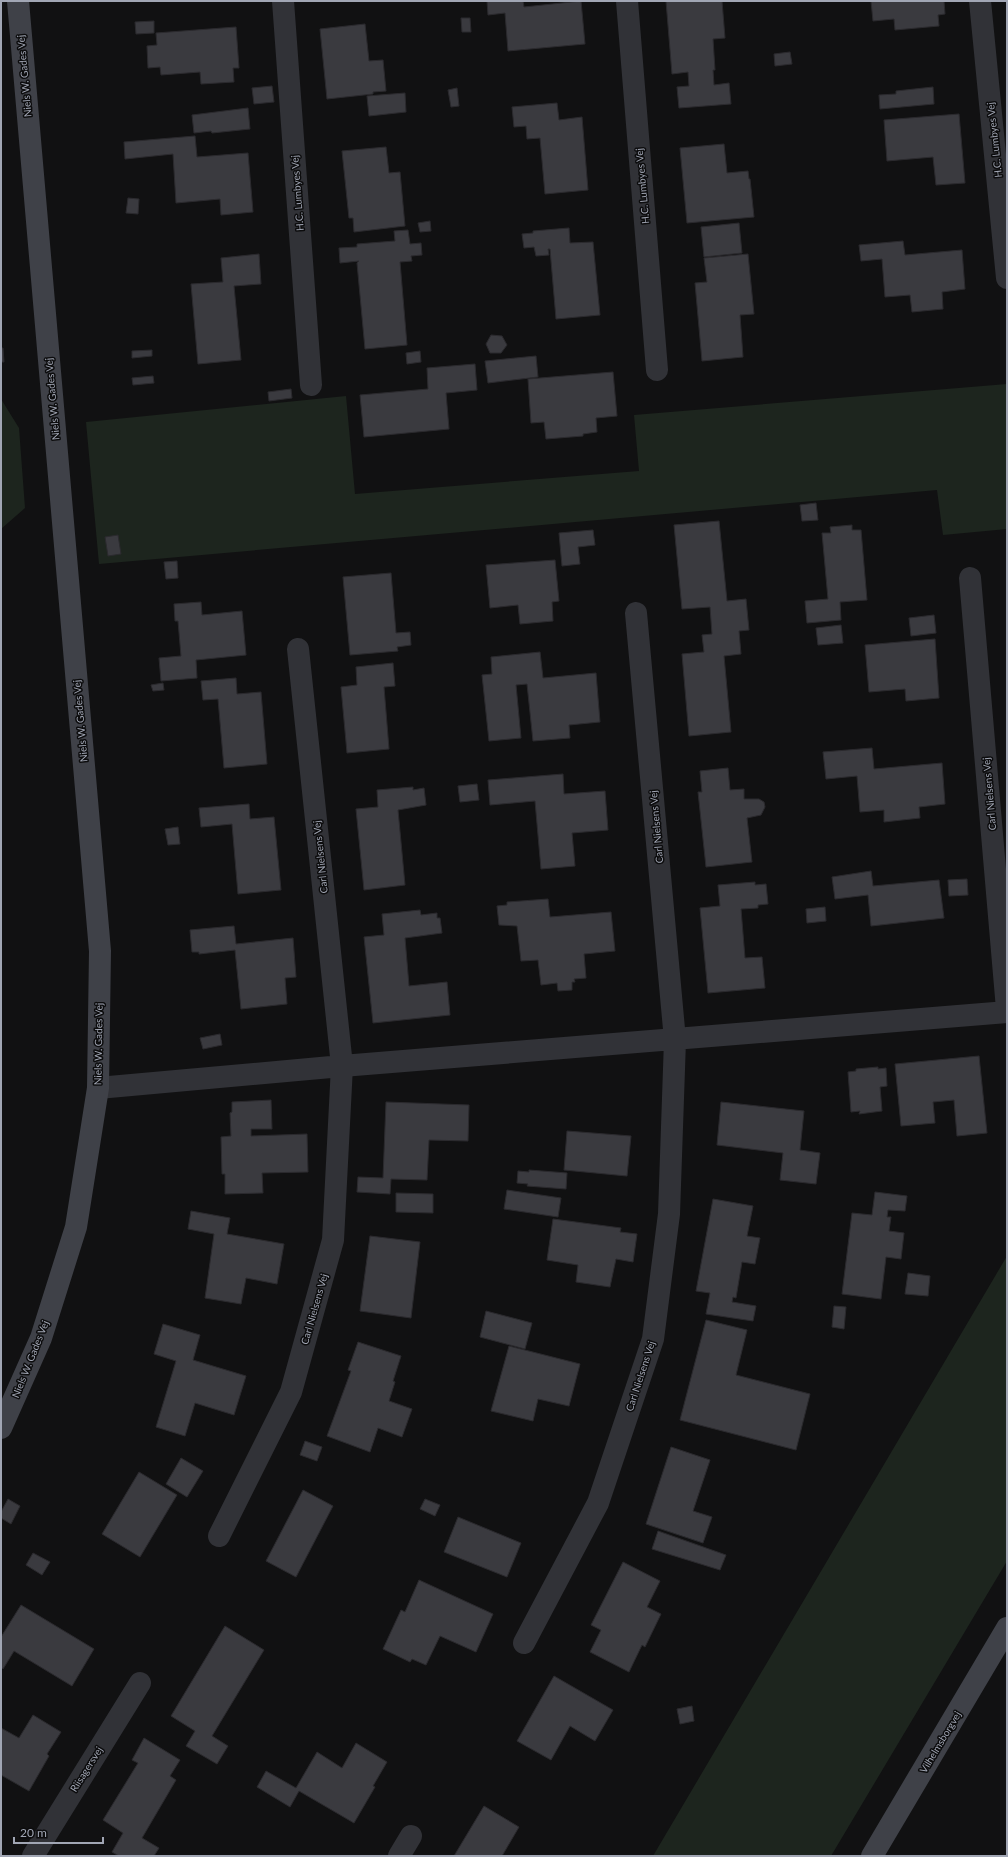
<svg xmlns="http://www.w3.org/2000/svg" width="1008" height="1857" font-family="Lato,sans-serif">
<rect width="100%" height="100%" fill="#111112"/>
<path fill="#1d251e" d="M 1007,384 L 1007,529 L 943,535 L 937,490 L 99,564 L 86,422 L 346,396 L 355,494 L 639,471 L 634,415 Z
M 1,399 L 19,428 L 25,508 L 1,529 Z
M 1007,1256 L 1007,1561 L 831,1856 L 653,1856 Z"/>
<path fill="#3a3a3f" stroke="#2b2a2e" d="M 487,1 L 523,1 L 524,7 L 581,1 L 585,44 L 508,51 L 505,13 L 488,15 Z
M 666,1 L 722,1 L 725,38 L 713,39 L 715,70 L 713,70 L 714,85 L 729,83 L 731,104 L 679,108 L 677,87 L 689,86 L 688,72 L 672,74 Z
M 871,1 L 944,1 L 945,14 L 938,15 L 939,26 L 895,30 L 894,19 L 873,21 Z
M 461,18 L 470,18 L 471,32 L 462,32 Z
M 154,21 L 154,33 L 136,34 L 135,22 Z
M 365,24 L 369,61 L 383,60 L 386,91 L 373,92 L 373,94 L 327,99 L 320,29 Z
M 236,27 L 239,68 L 233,68 L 234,82 L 201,84 L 200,72 L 161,75 L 160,67 L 148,68 L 147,46 L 157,45 L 156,33 Z
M 790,52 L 792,64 L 775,66 L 774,54 Z
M 272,86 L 274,102 L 254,104 L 252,88 Z
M 933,87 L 934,104 L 880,109 L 879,95 L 896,94 L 896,91 Z
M 457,88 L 459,106 L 451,107 L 448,90 Z
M 405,93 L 406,112 L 369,116 L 367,96 Z
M 557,103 L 559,120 L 582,117 L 588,190 L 545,194 L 540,138 L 527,139 L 526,126 L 514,127 L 512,107 Z
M 248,108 L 250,129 L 212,133 L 211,131 L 194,133 L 192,115 Z
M 959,114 L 965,183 L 936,185 L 933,157 L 887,161 L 884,120 Z
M 195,136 L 197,157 L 248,153 L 253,212 L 221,215 L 220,199 L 176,203 L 173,154 L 125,159 L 124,142 Z
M 724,144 L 727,173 L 748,171 L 749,179 L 750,179 L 754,217 L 687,223 L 680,148 Z
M 386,147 L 389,173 L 400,172 L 405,226 L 354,232 L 353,218 L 349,218 L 342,151 Z
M 128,198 L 139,199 L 138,214 L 126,213 Z
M 430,221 L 431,231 L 420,232 L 418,223 Z
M 739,223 L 742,253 L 704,257 L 701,227 Z
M 569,228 L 570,243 L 593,242 L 600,315 L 556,319 L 550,249 L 548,249 L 549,255 L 536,256 L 534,247 L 524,248 L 522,234 L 533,233 L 533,231 Z
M 408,230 L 410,244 L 421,243 L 422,255 L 411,256 L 412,261 L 400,262 L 407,345 L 365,349 L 357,263 L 359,261 L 340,263 L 339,248 L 357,247 L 357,244 L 395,241 L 394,231 Z
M 903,241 L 905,255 L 962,250 L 965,289 L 942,292 L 943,309 L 912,312 L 910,295 L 885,297 L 882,259 L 861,261 L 859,245 Z
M 259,254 L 261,284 L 234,286 L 241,360 L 198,364 L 191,284 L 223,282 L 221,258 Z
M 748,254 L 754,314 L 740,315 L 743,357 L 702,361 L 695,283 L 707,282 L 704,258 Z
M 491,335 L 502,336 L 507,345 L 501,353 L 490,353 L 486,344 Z
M 1,348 L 3,348 L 4,362 L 1,362 Z
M 152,350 L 152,356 L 132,358 L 132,351 Z
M 420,351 L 421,362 L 407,364 L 406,353 Z
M 536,356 L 538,377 L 488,383 L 485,361 Z
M 475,364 L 477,390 L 446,393 L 449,429 L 364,437 L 360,395 L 428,389 L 427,368 Z
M 613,372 L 617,416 L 596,418 L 597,432 L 583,434 L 583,436 L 546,439 L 544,422 L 531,423 L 528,379 Z
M 153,376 L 154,383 L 133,385 L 132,378 Z
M 291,389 L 292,398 L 269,401 L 268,392 Z
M 816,503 L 818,520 L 802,521 L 800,505 Z
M 719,521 L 727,601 L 746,599 L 749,630 L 739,631 L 741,654 L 724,656 L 731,732 L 689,736 L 682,654 L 704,652 L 702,635 L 712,634 L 710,607 L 682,609 L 674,525 Z
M 852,525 L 852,530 L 861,530 L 867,600 L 840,602 L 841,620 L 807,623 L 805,601 L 828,599 L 822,533 L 831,533 L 830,527 Z
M 593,530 L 595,545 L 578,547 L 580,564 L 562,566 L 559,533 Z
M 118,535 L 121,554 L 108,556 L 105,537 Z
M 555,560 L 559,601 L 552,602 L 553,621 L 520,624 L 518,605 L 490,608 L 486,565 Z
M 177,561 L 178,578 L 166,579 L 164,562 Z
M 391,573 L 396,633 L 410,632 L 411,645 L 397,647 L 398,651 L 350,655 L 343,577 Z
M 201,602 L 202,615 L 242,611 L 246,655 L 196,660 L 197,678 L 161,681 L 159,658 L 181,656 L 178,621 L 175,621 L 174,604 Z
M 934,615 L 936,633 L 911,636 L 909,618 Z
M 841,625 L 843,643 L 818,645 L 816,628 Z
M 935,639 L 939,698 L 906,701 L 905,689 L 869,692 L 865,645 Z
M 540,652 L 543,678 L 596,673 L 600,722 L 569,725 L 570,738 L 533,741 L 527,684 L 516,685 L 521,738 L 489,741 L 482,675 L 492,674 L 491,657 Z
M 393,663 L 395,686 L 384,687 L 389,749 L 347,753 L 341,687 L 357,685 L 356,667 Z
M 236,678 L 237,694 L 261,692 L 267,764 L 224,768 L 218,699 L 203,700 L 201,681 Z
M 163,683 L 164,690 L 153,691 L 151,685 Z
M 872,748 L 874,769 L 942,763 L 945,804 L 919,807 L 920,818 L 884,822 L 884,810 L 860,812 L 857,776 L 826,779 L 823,752 Z
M 728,768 L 730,790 L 744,789 L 744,799 L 759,799 L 764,802 L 765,807 L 761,815 L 747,818 L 752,862 L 706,867 L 698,792 L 702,792 L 700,771 Z
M 563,774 L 564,794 L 605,791 L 608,830 L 572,833 L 575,866 L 541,869 L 535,801 L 490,805 L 488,780 Z
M 477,784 L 479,800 L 460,802 L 458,786 Z
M 413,787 L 413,790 L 424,788 L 426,805 L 398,810 L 405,885 L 364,890 L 356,809 L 378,807 L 377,790 Z
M 249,804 L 250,819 L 274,817 L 281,890 L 238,894 L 232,824 L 201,827 L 199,808 Z
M 178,827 L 180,844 L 168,845 L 165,829 Z
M 871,871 L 873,886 L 939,880 L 944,918 L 871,926 L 868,895 L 835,899 L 832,877 Z
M 967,879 L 968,895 L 949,896 L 948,880 Z
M 755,882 L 755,885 L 766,884 L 768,904 L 758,905 L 758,908 L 741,909 L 745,958 L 762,957 L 765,988 L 708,993 L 700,908 L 720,906 L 718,885 Z
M 548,899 L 550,917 L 611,912 L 615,951 L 584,954 L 586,978 L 574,979 L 575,982 L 572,982 L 572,990 L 558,991 L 557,983 L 541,985 L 538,960 L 521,961 L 517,926 L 499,925 L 497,906 L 507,905 L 507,902 Z
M 825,907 L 826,921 L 807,923 L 806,909 Z
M 420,910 L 421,915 L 437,913 L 437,918 L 440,918 L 442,933 L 405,938 L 409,986 L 447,982 L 450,1015 L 373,1023 L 364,937 L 384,935 L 382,914 Z
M 234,926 L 236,944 L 293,938 L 296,977 L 285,978 L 287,1004 L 241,1009 L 235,950 L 199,954 L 199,952 L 192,952 L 190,930 Z
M 220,1034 L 222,1045 L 203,1049 L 200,1038 Z
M 979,1056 L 987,1133 L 957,1136 L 954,1100 L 933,1102 L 935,1123 L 901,1126 L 895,1064 Z
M 878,1067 L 878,1069 L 886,1068 L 887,1086 L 880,1087 L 882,1111 L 859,1114 L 860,1111 L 851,1112 L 848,1072 L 856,1071 L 856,1069 Z
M 271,1100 L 272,1129 L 251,1129 L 251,1136 L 307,1134 L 308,1172 L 262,1173 L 263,1193 L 225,1194 L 225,1174 L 222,1174 L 221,1137 L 231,1136 L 230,1113 L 232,1112 L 232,1102 Z
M 386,1102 L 469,1105 L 468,1141 L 429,1140 L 427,1180 L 391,1179 L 390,1194 L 357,1192 L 358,1177 L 383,1178 Z
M 721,1102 L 804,1111 L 800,1150 L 820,1153 L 816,1184 L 780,1180 L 783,1153 L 717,1145 Z
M 567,1131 L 631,1136 L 627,1176 L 564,1170 Z
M 529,1170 L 567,1173 L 566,1189 L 527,1186 L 528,1184 L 517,1183 L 518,1171 L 529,1172 Z
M 507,1190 L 561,1198 L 558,1217 L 504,1209 Z
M 875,1192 L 907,1196 L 905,1211 L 888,1210 L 887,1217 L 891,1217 L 889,1231 L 904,1233 L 901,1259 L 886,1257 L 881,1299 L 842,1294 L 852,1213 L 872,1215 Z
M 396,1193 L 433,1194 L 433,1213 L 396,1212 Z
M 713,1199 L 753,1206 L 747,1236 L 760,1238 L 755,1264 L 742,1262 L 736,1298 L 733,1297 L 732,1302 L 756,1306 L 753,1321 L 706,1314 L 710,1293 L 696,1291 Z
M 191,1211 L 230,1218 L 227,1234 L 284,1244 L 277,1284 L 246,1278 L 241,1304 L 205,1298 L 214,1234 L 188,1229 Z
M 553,1219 L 621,1228 L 620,1232 L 637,1234 L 633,1262 L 616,1259 L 610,1287 L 576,1282 L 578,1265 L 547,1260 Z
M 370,1236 L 420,1242 L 411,1318 L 360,1311 Z
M 908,1273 L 930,1276 L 928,1296 L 905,1294 Z
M 834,1306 L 846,1307 L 844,1329 L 832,1327 Z
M 486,1311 L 532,1323 L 525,1349 L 480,1337 Z
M 706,1320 L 747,1330 L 736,1375 L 810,1394 L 796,1450 L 680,1420 Z
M 163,1324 L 200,1335 L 193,1360 L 246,1376 L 234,1415 L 195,1403 L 185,1436 L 156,1427 L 176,1361 L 154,1354 Z
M 358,1342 L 401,1356 L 393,1381 L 395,1382 L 389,1401 L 412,1409 L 402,1437 L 378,1428 L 370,1452 L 327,1436 L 351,1371 L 348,1370 Z
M 509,1346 L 580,1364 L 569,1406 L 538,1399 L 533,1421 L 491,1411 Z
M 305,1441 L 322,1447 L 317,1461 L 300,1455 Z
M 671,1447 L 710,1460 L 693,1511 L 712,1517 L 703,1543 L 646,1524 Z
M 181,1458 L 203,1471 L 187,1497 L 166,1484 Z
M 139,1472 L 177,1495 L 140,1557 L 102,1534 Z
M 303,1490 L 333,1506 L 296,1577 L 266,1561 Z
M 8,1499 L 20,1506 L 11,1524 L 1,1518 L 1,1512 Z
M 425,1499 L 440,1505 L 435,1516 L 420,1509 Z
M 458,1517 L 521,1543 L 507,1577 L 444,1552 Z
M 658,1531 L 726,1555 L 720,1570 L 652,1549 Z
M 33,1553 L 50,1562 L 42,1575 L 26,1565 Z
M 623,1562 L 660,1581 L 647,1607 L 661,1614 L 645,1647 L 642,1645 L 629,1672 L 590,1652 L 601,1630 L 591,1625 Z
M 419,1580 L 493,1614 L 476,1652 L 440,1636 L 426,1665 L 412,1659 L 410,1662 L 383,1649 L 401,1610 L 405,1612 Z
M 21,1605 L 94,1649 L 72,1686 L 14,1651 L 3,1669 L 1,1667 L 1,1637 Z
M 225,1626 L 264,1650 L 212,1736 L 228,1746 L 217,1764 L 186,1746 L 195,1731 L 171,1716 Z
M 554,1676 L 613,1710 L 595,1741 L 570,1726 L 551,1760 L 517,1741 Z
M 692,1706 L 694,1721 L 680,1724 L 677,1709 Z
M 33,1715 L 61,1732 L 47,1754 L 49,1756 L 29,1791 L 1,1775 L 1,1728 L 19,1738 Z
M 144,1738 L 180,1760 L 170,1776 L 176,1780 L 142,1838 L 159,1848 L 154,1856 L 119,1856 L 112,1852 L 123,1833 L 103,1820 L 138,1763 L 132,1760 Z
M 356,1743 L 387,1762 L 373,1786 L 375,1787 L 354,1823 L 299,1791 L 290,1807 L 257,1787 L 266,1771 L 296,1788 L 317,1752 L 342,1768 Z
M 484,1806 L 519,1827 L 502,1856 L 454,1856 Z"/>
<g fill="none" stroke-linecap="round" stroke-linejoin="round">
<path stroke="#313237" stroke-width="22" d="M 283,1 L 311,385
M 627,1 L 657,370
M 980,1 L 1007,278
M 970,578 L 1007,1009
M 98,1088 L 342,1066 L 1007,1012
M 219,1536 L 291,1392 L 333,1240 L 342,1066 L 298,649
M 524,1643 L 598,1503 L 653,1339 L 669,1214 L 675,1040 L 636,613
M 33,1856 L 140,1683
M 399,1856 L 411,1836"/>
<path stroke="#3f4148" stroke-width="22" d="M 1,1428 L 41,1338 L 76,1227 L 98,1088 L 100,951 L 18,1
M 872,1856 L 1007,1628"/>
</g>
<g text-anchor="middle" stroke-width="3" stroke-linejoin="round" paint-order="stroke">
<g font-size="10" fill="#a1a6b4" stroke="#0c0c0d">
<text transform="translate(24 76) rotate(-95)" y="4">Niels W. Gades Vej</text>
<text transform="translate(994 140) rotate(-96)" y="4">H.C. Lumbyes Vej</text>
<text transform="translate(642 186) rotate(-95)" y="4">H.C. Lumbyes Vej</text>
<text transform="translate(297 193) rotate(-94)" y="4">H.C. Lumbyes Vej</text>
<text transform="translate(52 399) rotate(-95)" y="4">Niels W. Gades Vej</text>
<text transform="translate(80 721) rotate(-95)" y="4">Niels W. Gades Vej</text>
<text transform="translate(989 794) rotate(-95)" y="4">Carl Nielsens Vej</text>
<text transform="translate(656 827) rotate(-95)" y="4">Carl Nielsens Vej</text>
<text transform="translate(320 857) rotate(-96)" y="4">Carl Nielsens Vej</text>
<text transform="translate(98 1044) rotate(-89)" y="4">Niels W. Gades Vej</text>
<text transform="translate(314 1309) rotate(-74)" y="4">Carl Nielsens Vej</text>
<text transform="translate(30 1359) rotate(-68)" y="4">Niels W. Gades Vej</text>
<text transform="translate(640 1376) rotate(-72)" y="4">Carl Nielsens Vej</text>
<text transform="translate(940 1742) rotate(-59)" y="4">Vilhelmsborgvej</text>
<text transform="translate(86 1769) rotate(-58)" y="4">Riisagersvej</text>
</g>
</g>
<rect width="1008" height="1857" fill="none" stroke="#a1a6b4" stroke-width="4"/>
<path d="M14 1837v6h89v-6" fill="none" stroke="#a1a6b4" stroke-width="2"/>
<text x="20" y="1837" font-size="12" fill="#a1a6b4" stroke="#0c0c0d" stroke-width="3" paint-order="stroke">20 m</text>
</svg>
